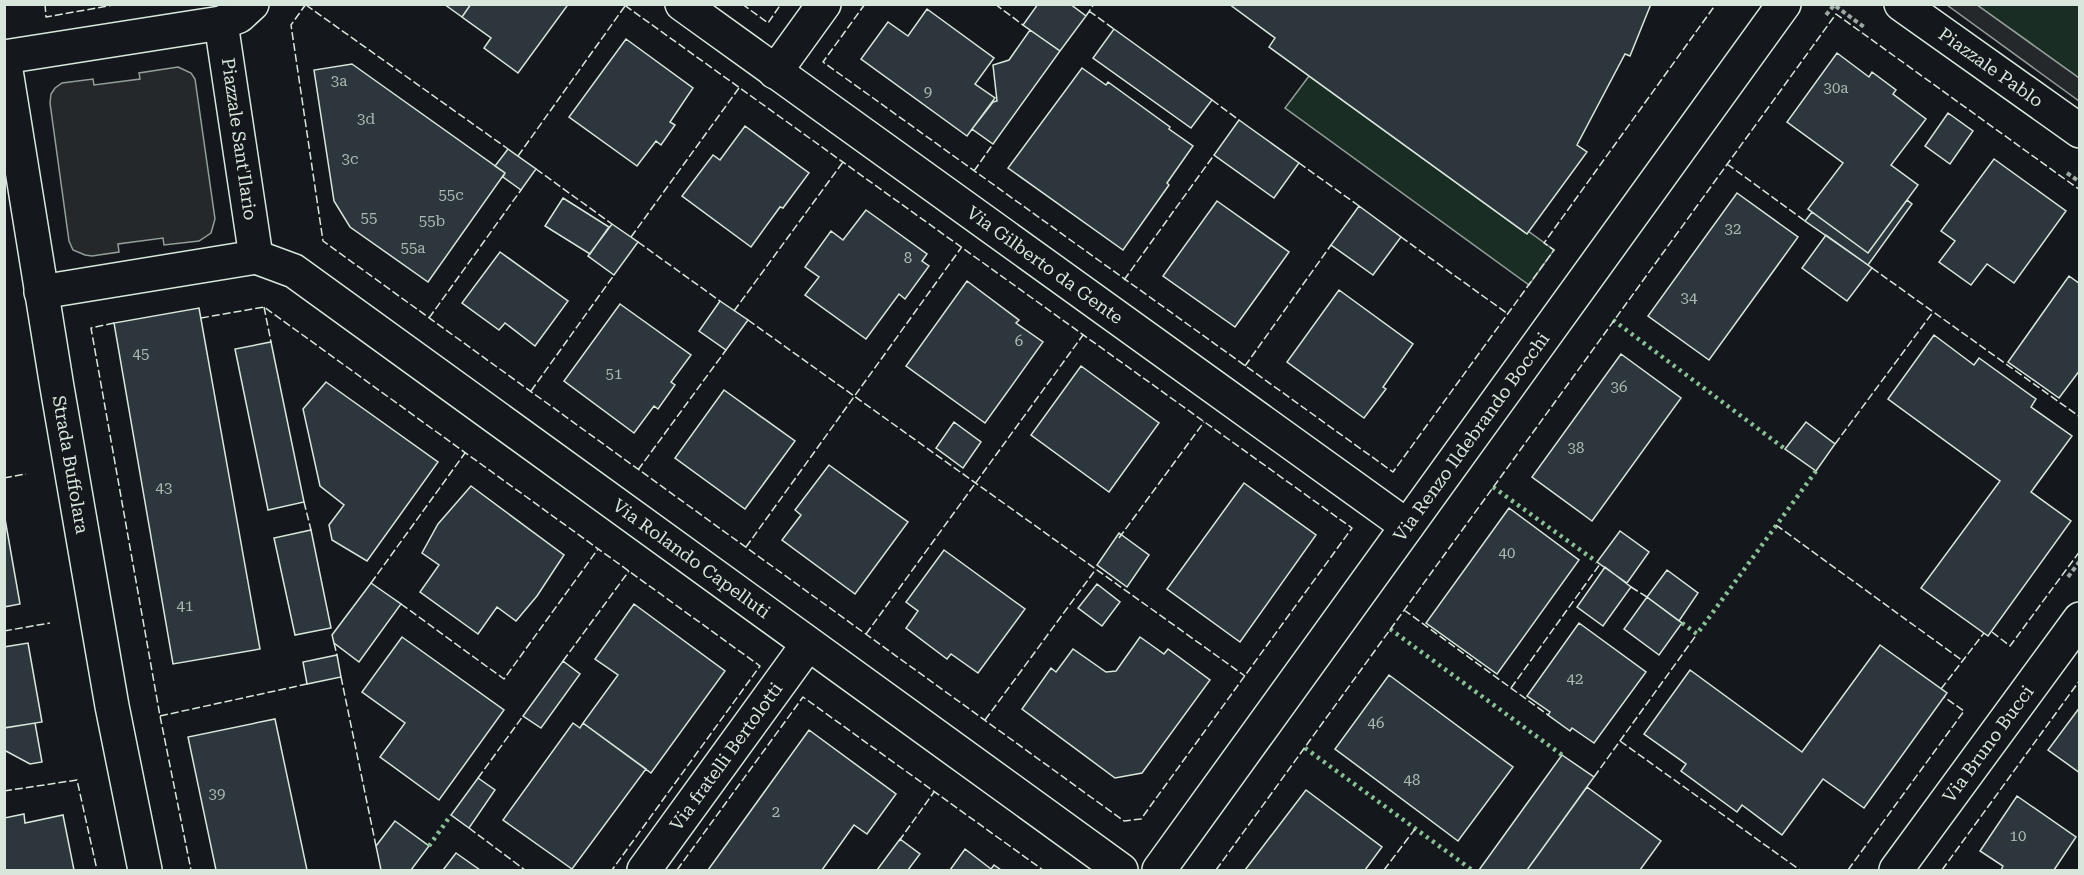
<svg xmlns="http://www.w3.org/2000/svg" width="2084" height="875" font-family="'Roboto Serif',serif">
<rect width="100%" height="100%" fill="#14181c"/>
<path fill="#1a2d24" stroke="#939e99" stroke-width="1.5" d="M 1977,5 L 2079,5 L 2079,78 Z
M 1309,76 L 1526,233 L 1528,231 L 1554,250 L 1529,285 L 1285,108 Z"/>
<path fill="#24282b" stroke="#939e99" stroke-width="1.5" d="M 1947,5 L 1977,5 L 2079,78 L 2079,101 Z
M 178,67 L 191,73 L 195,79 L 215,219 L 211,233 L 199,241 L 164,245 L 163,238 L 118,244 L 119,252 L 92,256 L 85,255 L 73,250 L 69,241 L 50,103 L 51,94 L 55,88 L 62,83 L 93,79 L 94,85 L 140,79 L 139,73 Z"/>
<path fill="#2c363c" stroke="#d8e6dc" stroke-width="1.5" d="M 444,4 L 471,4 L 462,17 Z
M 471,4 L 564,4 L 567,6 L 518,73 L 484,48 L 491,38 L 462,17 Z
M 1038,4 L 1070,4 L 1086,16 L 1060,51 L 1023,25 Z
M 1229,4 L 1651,4 L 1630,56 L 1625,54 L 1577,145 L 1587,152 L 1527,234 L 1269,47 L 1275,38 Z
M 927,9 L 994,58 L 975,84 L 995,98 L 967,136 L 861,59 L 888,22 L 908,36 Z
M 1114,29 L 1212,100 L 1191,128 L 1093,58 Z
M 1030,30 L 1060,51 L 993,144 L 972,129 L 993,102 L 997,101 L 993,65 L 1009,60 Z
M 626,39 L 693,88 L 670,122 L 675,125 L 661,145 L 656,141 L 637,166 L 569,117 Z
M 1837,53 L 1869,77 L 1872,72 L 1896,90 L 1893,94 L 1926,119 L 1891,165 L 1918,185 L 1868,253 L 1808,209 L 1843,163 L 1787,122 Z
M 352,64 L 505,173 L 428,282 L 350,227 L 334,201 L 314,70 Z
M 1082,68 L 1106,85 L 1108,82 L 1170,127 L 1169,129 L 1193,146 L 1167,183 L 1169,185 L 1123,250 L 1008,168 Z
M 1948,113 L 1973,131 L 1950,164 L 1925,146 Z
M 1239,120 L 1299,163 L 1274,198 L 1214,155 Z
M 745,126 L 809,173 L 783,208 L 780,207 L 751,247 L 682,196 L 713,155 L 720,160 Z
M 508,149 L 536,169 L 521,190 L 503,177 L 505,173 L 495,166 Z
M 1994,159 L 2066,211 L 2014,283 L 1987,264 L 1971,285 L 1939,262 L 1955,241 L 1941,231 Z
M 1737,193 L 1798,237 L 1709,360 L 1648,316 Z
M 563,198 L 609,227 L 590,254 L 545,226 Z
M 1907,200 L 1912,204 L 1868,265 L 1805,221 L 1812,212 L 1868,253 Z
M 1217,201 L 1289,252 L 1235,327 L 1163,276 Z
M 1359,206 L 1401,237 L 1373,275 L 1331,245 Z
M 866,210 L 927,254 L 922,261 L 929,266 L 905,299 L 899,294 L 866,339 L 805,295 L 819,277 L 805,267 L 831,231 L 843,240 Z
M 612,224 L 638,242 L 614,275 L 588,256 Z
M 1826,235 L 1872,268 L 1847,301 L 1802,268 Z
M 500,252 L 568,301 L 535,346 L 505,323 L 499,330 L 462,303 Z
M 2069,276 L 2080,284 L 2080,370 L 2059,398 L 2008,362 Z
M 967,281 L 1019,320 L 1016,323 L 1043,342 L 985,423 L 906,366 Z
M 1339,290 L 1413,344 L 1383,387 L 1386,389 L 1364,418 L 1287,362 Z
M 720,301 L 748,320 L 726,350 L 699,331 Z
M 620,304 L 691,355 L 671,382 L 675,385 L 658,409 L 654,406 L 634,433 L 564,381 Z
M 199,308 L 260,649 L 173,664 L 114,323 Z
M 1934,335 L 1974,365 L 1979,358 L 2036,399 L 2031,407 L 2072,436 L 2031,492 L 2071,521 L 1988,636 L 1921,588 L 2000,481 L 1888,399 Z
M 271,342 L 304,502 L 268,510 L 235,349 Z
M 1621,354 L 1681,398 L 1592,521 L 1532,477 Z
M 1081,366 L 1159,423 L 1109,492 L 1031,435 Z
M 326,382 L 438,462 L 367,561 L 332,540 L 329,525 L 344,505 L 320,486 L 303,409 Z
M 724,390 L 795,441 L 745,509 L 675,458 Z
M 954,422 L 981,442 L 963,468 L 936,448 Z
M 1806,422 L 1835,444 L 1816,471 L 1785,449 Z
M 829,465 L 908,522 L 855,594 L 782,540 L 801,515 L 795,510 Z
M 1244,483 L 1316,535 L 1240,642 L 1167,589 Z
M 471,486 L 564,555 L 537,596 L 516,621 L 497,607 L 478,634 L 420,592 L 439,565 L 422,553 L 438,524 Z
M 1509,508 L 1579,560 L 1497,674 L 1426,623 Z
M 4,513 L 20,604 L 4,607 Z
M 311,530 L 331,628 L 295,635 L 274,538 Z
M 1620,531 L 1649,552 L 1627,583 L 1597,562 Z
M 1119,533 L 1149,555 L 1127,587 L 1097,565 Z
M 944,550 L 1025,609 L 978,673 L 951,654 L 947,659 L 906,628 L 918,611 L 906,602 Z
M 1605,567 L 1631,587 L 1603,626 L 1577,607 Z
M 1667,570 L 1698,593 L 1679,621 L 1647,597 Z
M 371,583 L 401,604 L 359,662 L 334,643 L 332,635 Z
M 1097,584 L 1120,602 L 1102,626 L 1078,608 Z
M 1647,597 L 1682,623 L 1659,655 L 1624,629 Z
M 634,604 L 725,671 L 651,773 L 583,723 L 618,675 L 595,659 Z
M 1579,623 L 1646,672 L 1594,743 L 1572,728 L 1570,731 L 1548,715 L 1550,712 L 1527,696 Z
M 402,637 L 504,710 L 439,800 L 380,757 L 405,723 L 362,692 Z
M 1140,637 L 1164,654 L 1168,649 L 1210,680 L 1142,773 L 1115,778 L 1022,709 L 1051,668 L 1056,672 L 1073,649 L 1106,672 L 1116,671 Z
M 28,643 L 42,722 L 4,728 L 4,647 Z
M 1880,645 L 1947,693 L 1864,808 L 1823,779 L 1782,835 L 1742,805 L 1737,812 L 1681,771 L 1686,764 L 1644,734 L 1690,670 L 1802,752 Z
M 337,655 L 341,677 L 307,684 L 303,662 Z
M 563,661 L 580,674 L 541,728 L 523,716 Z
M 1389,675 L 1513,767 L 1458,841 L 1335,749 Z
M 2080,707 L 2080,773 L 2048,750 Z
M 275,719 L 307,870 L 216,870 L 188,737 Z
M 35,723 L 42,762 L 30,764 L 4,750 L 4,728 Z
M 573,723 L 580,728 L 583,723 L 646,769 L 572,869 L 503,820 Z
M 809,730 L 896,794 L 867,834 L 854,825 L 822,870 L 708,870 Z
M 1562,755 L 1594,777 L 1527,870 L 1479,870 Z
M 478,778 L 495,790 L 469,828 L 451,815 Z
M 1587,787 L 1661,841 L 1640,870 L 1527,870 Z
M 1306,790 L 1382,847 L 1365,870 L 1245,870 Z
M 2017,796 L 2076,837 L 2054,870 L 2001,870 L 2003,866 L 1980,851 Z
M 24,814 L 25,823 L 63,815 L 74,870 L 4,870 L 4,818 Z
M 395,821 L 429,846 L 411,870 L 381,870 L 376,846 Z
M 900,839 L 920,854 L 908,870 L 877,870 Z
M 965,849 L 991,869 L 994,865 L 1001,870 L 950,870 Z
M 456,853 L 480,870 L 443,870 Z"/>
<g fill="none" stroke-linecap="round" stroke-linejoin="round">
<defs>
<g id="minor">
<path id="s1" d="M 682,4 L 1407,526"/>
<path id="s2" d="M 1901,4 L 2080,131"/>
<path d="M 4,57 L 221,23 L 239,16 L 252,4"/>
<path id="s3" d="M 4,58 L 57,387 L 112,706 L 145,870"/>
<path d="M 775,72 L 824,4"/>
<path id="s4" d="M 256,257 L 294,271 L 1121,870"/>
<path d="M 41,292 L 256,257 L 221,23"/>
<path id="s5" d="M 644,870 L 808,644"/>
<path id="s6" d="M 1159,870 L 1784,4"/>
<path id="s7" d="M 1896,870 L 2080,619"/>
</g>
</defs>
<use href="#minor" stroke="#d8e6dc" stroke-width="36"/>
<path stroke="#9da8a2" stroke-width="4" stroke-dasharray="4.5 3" stroke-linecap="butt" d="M 1826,15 L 1834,5 L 1864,27
M 2067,173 L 2080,182
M 2068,577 L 2080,561"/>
<use href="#minor" stroke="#14181c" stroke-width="33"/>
<path stroke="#8ac095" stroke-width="4.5" stroke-dasharray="3 4.5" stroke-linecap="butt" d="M 1613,320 L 1785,449
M 1493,487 L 1597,562
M 1682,623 L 1697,634 L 1816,471
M 1390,629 L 1562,755
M 1305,748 L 1472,870
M 429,846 L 451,815"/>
<path stroke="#d8e6dc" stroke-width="1.5" stroke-dasharray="8 3" stroke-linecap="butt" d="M 45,4 L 46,17 L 119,4
M 306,4 L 291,25 L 323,241 L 1124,821 L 1141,819 L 1352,528 L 623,4
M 742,4 L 768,23 L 781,4
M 865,4 L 823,62 L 1393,472 L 1554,250 L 1544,243 L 1716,4
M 995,4 L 1023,25
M 306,5 L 508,149
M 1089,11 L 1114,29
M 1086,16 L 1094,4
M 1212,100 L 1239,120
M 518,156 L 625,6
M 1299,163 L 1359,206
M 1727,164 L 1805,221
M 536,169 L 612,224
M 974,171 L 993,144
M 631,237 L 739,88
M 1401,237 L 1508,314
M 638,242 L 720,301
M 1872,268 L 2080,417
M 1124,280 L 1214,155
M 264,307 L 271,342
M 734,311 L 843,162
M 201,318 L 264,307 L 760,666 L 612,870
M 429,318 L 521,190
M 748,320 L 1245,676
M 114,323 L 91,328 L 160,716 L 191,870
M 4,347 L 5,347
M 1245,366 L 1331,245
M 531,391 L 614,275
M 1835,444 L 1933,312
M 638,470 L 726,350
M 4,478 L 26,474
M 304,502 L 311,530
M 1776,525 L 1963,661
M 1119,538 L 1204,422
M 746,547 L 961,248
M 371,583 L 465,453
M 1631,587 L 1647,597
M 401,604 L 504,679 L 598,549
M 1404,610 L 1548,715
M 4,631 L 50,623
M 1992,632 L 2010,646 L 2080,551
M 866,634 L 1083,335
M 334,643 L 337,655
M 563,661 L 629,571
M 341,677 L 376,846
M 1511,688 L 1600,564
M 1941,689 L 1984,633
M 160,716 L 307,684
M 985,720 L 1096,569
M 1620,741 L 1800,870
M 1594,777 L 1697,634
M 478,778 L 523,716
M 4,791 L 77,780 L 97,870
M 469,828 L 525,870
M 899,841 L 934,792
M 677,870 L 803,697 L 1043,870
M 1216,870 L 1836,14 L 2080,190
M 1384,870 L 1415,829
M 1848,870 L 1964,711 L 1944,697
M 1942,870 L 2080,680"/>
</g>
<g text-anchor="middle" stroke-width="4.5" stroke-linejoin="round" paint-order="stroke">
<g font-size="15" fill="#adbab4">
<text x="339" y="86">3a</text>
<text x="1836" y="93">30a</text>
<text x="928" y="97">9</text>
<text x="366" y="124">3d</text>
<text x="350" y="164">3c</text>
<text x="451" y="200">55c</text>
<text x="369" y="223">55</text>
<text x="432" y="226">55b</text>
<text x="1733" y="234">32</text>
<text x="413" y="253">55a</text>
<text x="908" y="263">8</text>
<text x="1689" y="303">34</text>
<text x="1019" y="346">6</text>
<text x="141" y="359">45</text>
<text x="614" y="379">51</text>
<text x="1619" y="392">36</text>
<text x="1576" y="453">38</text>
<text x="164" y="493">43</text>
<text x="1507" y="558">40</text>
<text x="185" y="611">41</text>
<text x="1575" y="684">42</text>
<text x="1376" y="728">46</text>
<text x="1412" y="785">48</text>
<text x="217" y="799">39</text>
<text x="776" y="817">2</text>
<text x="2018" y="841">10</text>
</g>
<g font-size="18" fill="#d8e6dc" stroke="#14181c">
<text dy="6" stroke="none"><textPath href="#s2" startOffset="110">Piazzale Pablo</textPath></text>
<text transform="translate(239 139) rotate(82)" y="6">Piazzale Sant'Ilario</text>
<text dy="6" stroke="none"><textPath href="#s1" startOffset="447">Via Gilberto da Gente</textPath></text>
<text dy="6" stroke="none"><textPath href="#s6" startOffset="534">Via Renzo Ildebrando Bocchi</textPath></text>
<text dy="6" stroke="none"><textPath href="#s3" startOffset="412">Strada Buffolara</textPath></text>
<text dy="6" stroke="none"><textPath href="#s4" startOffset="531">Via Rolando Capelluti</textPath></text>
<text dy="6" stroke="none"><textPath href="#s7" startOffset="156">Via Bruno Bucci</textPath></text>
<text dy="6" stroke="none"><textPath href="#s5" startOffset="140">Via fratelli Bertolotti</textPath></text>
</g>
</g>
<rect width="2084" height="875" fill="none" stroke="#d8e6dc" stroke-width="12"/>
</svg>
